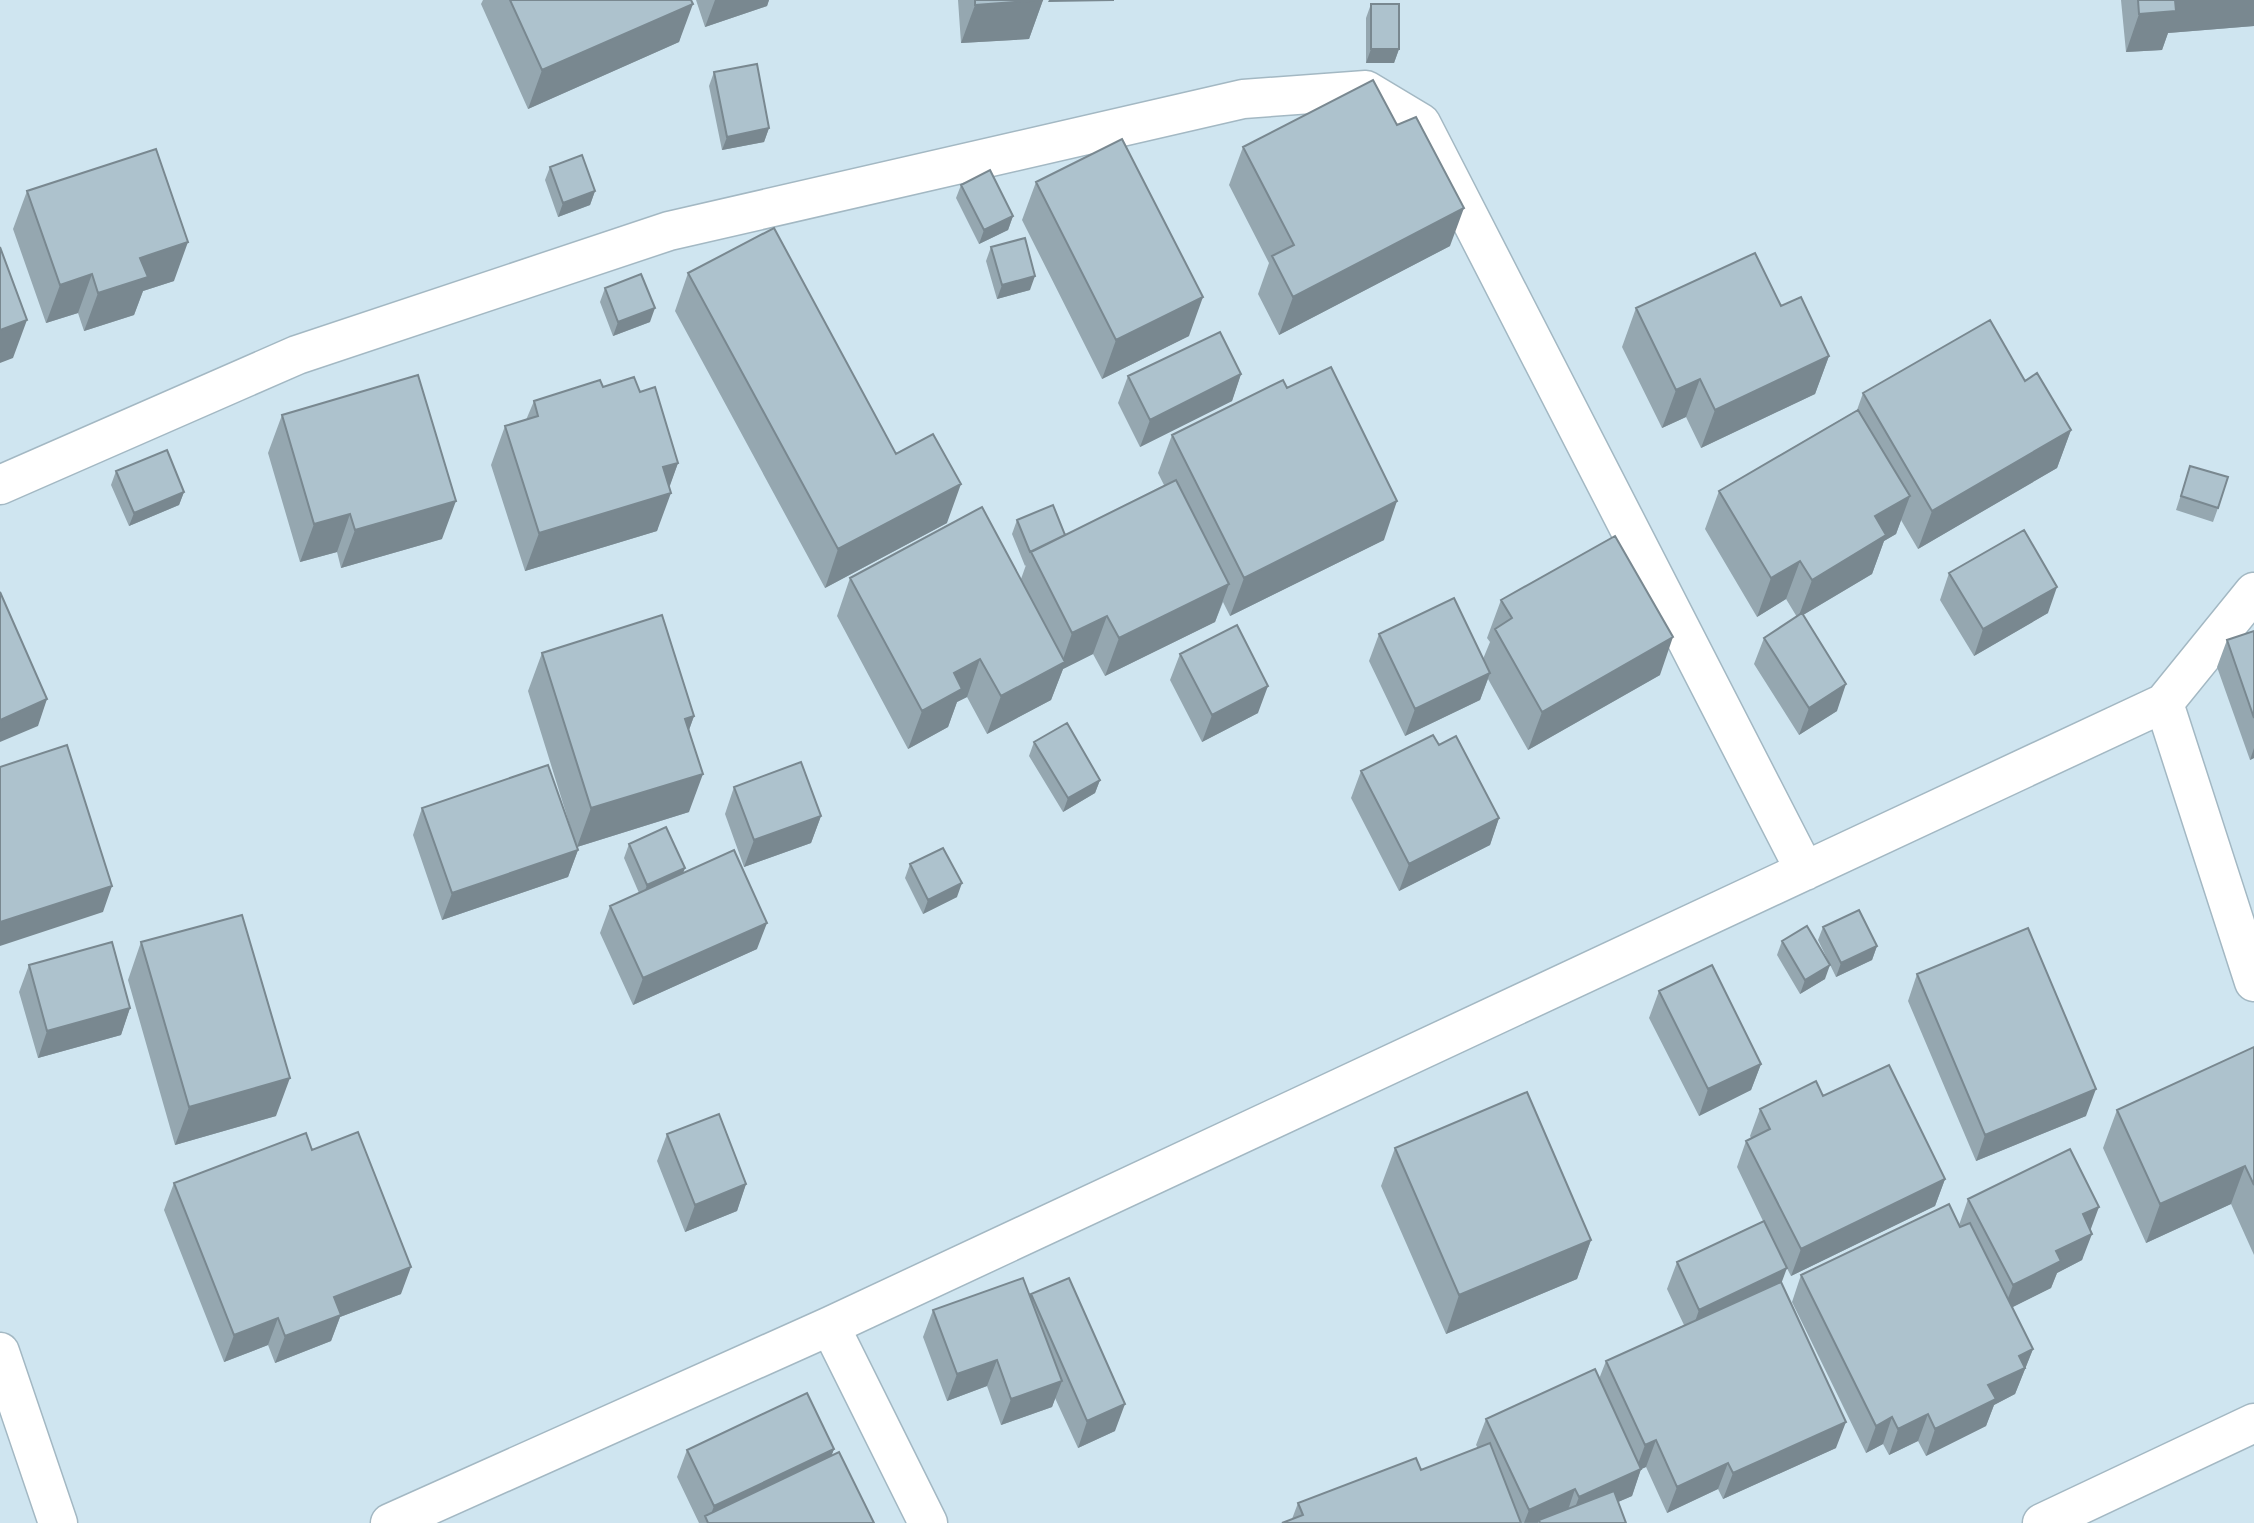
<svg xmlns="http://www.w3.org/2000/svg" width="2254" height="1523" font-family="Inter,sans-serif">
<rect width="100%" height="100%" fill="#cfe5f0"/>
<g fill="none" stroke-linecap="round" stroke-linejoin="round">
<defs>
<path id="minor" d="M 0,485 L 297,355 L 669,231 L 1243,99 L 1366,90 L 1421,123 L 1805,871
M 2164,703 L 2254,982
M 830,1326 L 928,1523
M 0,1352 L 58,1523
M 390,1523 L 830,1326 L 2164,703 L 2254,592
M 2042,1523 L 2254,1423"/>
</defs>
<use href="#minor" stroke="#a3b8c3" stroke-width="41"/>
<use href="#minor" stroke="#fff" stroke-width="38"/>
</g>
<path fill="#95a7b0" d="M 483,0 L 691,0 L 679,42 L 528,109 L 481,4 Z
M 696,0 L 769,0 L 767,6 L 705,27 Z
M 958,0 L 1043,0 L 1029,39 L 961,43 Z
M 2121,0 L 2254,0 L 2254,26 L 2168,33 L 2162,50 L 2126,52 Z
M 1371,4 L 1399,49 L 1394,63 L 1366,63 L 1366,18 Z
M 714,72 L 769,128 L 764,142 L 722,150 L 709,86 Z
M 1397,125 L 1450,246 L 1279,335 L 1258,294 L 1269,263 L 1229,185 L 1243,147 Z
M 550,167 L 595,191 L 590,205 L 558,217 L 545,180 Z
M 1036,182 L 1189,336 L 1102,379 L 1022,220 Z
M 961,185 L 1013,216 L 1008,230 L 979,244 L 956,198 Z
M 27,191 L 174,281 L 143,291 L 134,315 L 84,331 L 78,313 L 46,323 L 13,229 Z
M 991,247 L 1030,290 L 997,299 L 986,261 Z
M 688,273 L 896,454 L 947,523 L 825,588 L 675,311 Z
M 605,288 L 650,322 L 613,336 L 600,302 Z
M 1781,306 L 1829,356 L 1815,394 L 1701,448 L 1686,417 L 1662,428 L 1622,347 L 1636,308 Z
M 1241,374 L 1232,401 L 1140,447 L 1118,403 L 1128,376 Z
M 2025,381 L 2071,430 L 2057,468 L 1918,549 L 1901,520 L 1896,534 L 1884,541 L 1872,574 L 1803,615 L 1837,711 L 1799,735 L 1754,664 L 1764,638 L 1797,617 L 1786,599 L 1757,617 L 1705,529 L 1719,491 L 1857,410 L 1863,393 Z
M 603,387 L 640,392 L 678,463 L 669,487 L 657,531 L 525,571 L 491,465 L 505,426 L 526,420 L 534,401 Z
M 1287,388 L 1384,540 L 1230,616 L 1223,602 L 1215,622 L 1105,676 L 1093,654 L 1063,669 L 1051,700 L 987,734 L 967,697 L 957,702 L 948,727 L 908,749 L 837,616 L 850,578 L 1021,579 L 1026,565 L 1025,566 L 1012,534 L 1017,520 L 1065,535 L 1164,485 L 1158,473 L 1172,435 Z
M 282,415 L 442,539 L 341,568 L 337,552 L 300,562 L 268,453 Z
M 2190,466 L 2218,508 L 2213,522 L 2176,510 Z
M 116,471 L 184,492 L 179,505 L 129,526 L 111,485 Z
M 1949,573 L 2048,613 L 1974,656 L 1940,600 Z
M 1501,600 L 1660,675 L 1528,750 L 1488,679 L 1480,700 L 1405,736 L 1369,661 L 1379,634 L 1483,659 L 1490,642 L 1487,638 Z
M 2254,631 L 2254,758 L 2250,760 L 2217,667 L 2227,640 Z
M 542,653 L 694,716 L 689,730 L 689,812 L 577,847 L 578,850 L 568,877 L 442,920 L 413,835 L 422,808 L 576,845 L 528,691 Z
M 1180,654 L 1258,713 L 1202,742 L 1170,680 Z
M 1034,742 L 1100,780 L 1095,793 L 1063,812 L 1029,756 Z
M 1439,745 L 1499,818 L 1490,845 L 1399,891 L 1351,798 L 1361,771 Z
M 734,787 L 821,816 L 811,843 L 744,867 L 725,814 Z
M 629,844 L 683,873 L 757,949 L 633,1005 L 600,933 L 610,906 L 639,893 L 624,858 Z
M 910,864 L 957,897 L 923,914 L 905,878 Z
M 1823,927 L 1877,946 L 1872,960 L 1836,977 L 1818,940 Z
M 1782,941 L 1825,979 L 1800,994 L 1777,955 Z
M 141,942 L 276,1116 L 175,1145 L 128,980 Z
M 29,965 L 130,1008 L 121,1035 L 38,1058 L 19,992 Z
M 1917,974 L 2086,1116 L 1976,1161 L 1908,1001 Z
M 1659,991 L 1761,1064 L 1751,1090 L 1699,1116 L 1649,1018 Z
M 2254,1047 L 2254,1255 L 2231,1204 L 2146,1243 L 2103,1148 L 2117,1110 Z
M 1823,1096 L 1945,1179 L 1935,1206 L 1791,1276 L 1778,1251 L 1781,1284 L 1836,1448 L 1723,1499 L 1718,1489 L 1667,1513 L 1646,1467 L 1641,1469 L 1632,1496 L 1618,1502 L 1626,1523 L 1282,1523 L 1292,1519 L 1298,1503 L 1421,1470 L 1478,1448 L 1476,1445 L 1486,1419 L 1599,1379 L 1606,1361 L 1684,1325 L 1667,1289 L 1677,1262 L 1763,1221 L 1737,1167 L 1746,1141 L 1751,1138 L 1750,1136 L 1760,1109 Z
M 667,1134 L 746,1184 L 737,1211 L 685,1232 L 657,1161 Z
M 1395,1148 L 1591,1240 L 1577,1279 L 1446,1334 L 1381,1186 Z
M 312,1150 L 401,1294 L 340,1317 L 331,1341 L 275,1363 L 268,1345 L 224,1362 L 164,1210 L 174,1183 Z
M 1968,1199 L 2090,1230 L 2082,1260 L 2057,1273 L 2051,1288 L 2012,1307 L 2033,1349 L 2015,1394 L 1994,1405 L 1986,1426 L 1926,1456 L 1918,1441 L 1889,1455 L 1883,1444 L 1866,1453 L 1792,1302 L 1801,1275 L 1959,1225 Z
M 1031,1294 L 1115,1431 L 1078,1448 L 1055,1398 L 1052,1407 L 1001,1425 L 987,1386 L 947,1401 L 923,1337 L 933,1310 L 1030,1296 Z
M 834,1449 L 831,1456 L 874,1523 L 699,1523 L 677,1477 L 687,1450 Z"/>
<path fill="#798890" d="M 715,0 L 769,0 L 767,6 L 705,27 Z
M 1043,0 L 1029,39 L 961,43 L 975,5 Z
M 1049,0 L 1114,0 L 1114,1 L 1048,2 Z
M 2173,0 L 2254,0 L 2254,26 L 2168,33 L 2162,50 L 2126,52 L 2139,14 Z
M 693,4 L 679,42 L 528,109 L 542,70 Z
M 1371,49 L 1399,49 L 1394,63 L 1366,63 Z
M 769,128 L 764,142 L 722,150 L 727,137 Z
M 595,191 L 590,205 L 558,217 L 563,203 Z
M 1464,208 L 1450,246 L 1279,335 L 1293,297 Z
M 1013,216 L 1008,230 L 979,244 L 984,230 Z
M 188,242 L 174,281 L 143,291 L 134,315 L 84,331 L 98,293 L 140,258 Z
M 92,274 L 78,313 L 46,323 L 60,285 Z
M 1035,276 L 1030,290 L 997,299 L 1002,285 Z
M 1203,297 L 1189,336 L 1102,379 L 1116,340 Z
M 655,308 L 650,322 L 613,336 L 618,322 Z
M 27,320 L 13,358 L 0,363 L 0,330 Z
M 1829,356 L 1815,394 L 1701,448 L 1715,410 Z
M 1241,374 L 1232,401 L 1140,447 L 1150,420 Z
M 1700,379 L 1686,417 L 1662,428 L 1676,390 Z
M 2071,430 L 2057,468 L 1918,549 L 1932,511 Z
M 678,463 L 667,494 L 671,493 L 657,531 L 525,571 L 539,533 L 663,467 Z
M 961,484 L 947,523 L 825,588 L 838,549 Z
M 184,492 L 179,505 L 129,526 L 134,513 Z
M 1910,496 L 1896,534 L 1884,541 L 1872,574 L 1798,618 L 1812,580 L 1875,516 Z
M 456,501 L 442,539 L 341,568 L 355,530 Z
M 1397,501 L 1384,540 L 1230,616 L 1244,578 Z
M 350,514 L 337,552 L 300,562 L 314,524 Z
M 1800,561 L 1786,599 L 1757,617 L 1771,578 Z
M 1229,584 L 1215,622 L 1105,676 L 1119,638 Z
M 2057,587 L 2048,613 L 1974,656 L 1983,629 Z
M 1107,616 L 1093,654 L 1063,669 L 1051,700 L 987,734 L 1001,696 L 1061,665 L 1072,633 Z
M 1673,637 L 1660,675 L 1528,750 L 1542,712 Z
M 980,659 L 967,697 L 957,702 L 948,727 L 908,749 L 922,711 L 954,673 Z
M 1490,673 L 1480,700 L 1405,736 L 1415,709 Z
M 1846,684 L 1837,711 L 1799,735 L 1809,708 Z
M 1268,686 L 1258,713 L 1202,742 L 1212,715 Z
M 47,699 L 38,726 L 0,742 L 0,720 Z
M 694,716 L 680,755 L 685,719 Z
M 2254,748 L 2254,758 L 2250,760 Z
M 703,774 L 689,812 L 577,847 L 591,808 Z
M 1100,780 L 1095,793 L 1063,812 L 1068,798 Z
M 821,816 L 811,843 L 744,867 L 754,840 Z
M 1499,818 L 1490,845 L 1399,891 L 1409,864 Z
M 578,850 L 568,877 L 442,920 L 452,893 Z
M 685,868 L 680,882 L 642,899 L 647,885 Z
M 962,883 L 957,897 L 923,914 L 928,900 Z
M 112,886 L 103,912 L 0,946 L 0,922 Z
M 767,923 L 757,949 L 633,1005 L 643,978 Z
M 1877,946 L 1872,960 L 1836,977 L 1841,963 Z
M 1830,965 L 1825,979 L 1800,994 L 1805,980 Z
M 130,1008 L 121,1035 L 38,1058 L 47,1031 Z
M 1761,1064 L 1751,1090 L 1699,1116 L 1708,1089 Z
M 290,1078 L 276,1116 L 175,1145 L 189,1107 Z
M 2096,1089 L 2086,1116 L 1976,1161 L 1985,1135 Z
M 2245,1166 L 2231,1204 L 2146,1243 L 2160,1204 Z
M 1945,1179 L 1935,1206 L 1791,1276 L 1801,1249 Z
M 746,1184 L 737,1211 L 685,1232 L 695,1205 Z
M 2099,1207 L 2089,1234 L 2083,1214 Z
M 2092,1234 L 2082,1260 L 2057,1273 L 2051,1288 L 2003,1312 L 2013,1285 L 2056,1251 Z
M 1591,1240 L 1577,1279 L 1446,1334 L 1459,1295 Z
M 411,1267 L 401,1294 L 340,1317 L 331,1341 L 275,1363 L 285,1336 L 334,1297 Z
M 1787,1268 L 1777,1295 L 1690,1336 L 1699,1310 Z
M 278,1318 L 268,1345 L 224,1362 L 234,1335 Z
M 2033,1349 L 2015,1394 L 1994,1405 L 1986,1426 L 1926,1456 L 1935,1429 L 1988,1385 L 2019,1356 Z
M 997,1360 L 987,1386 L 947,1401 L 957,1374 Z
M 1062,1381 L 1052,1407 L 1001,1425 L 1011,1399 Z
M 1125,1404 L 1115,1431 L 1078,1448 L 1087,1421 Z
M 1928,1414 L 1918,1441 L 1889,1455 L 1898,1429 Z
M 1892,1417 L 1883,1444 L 1866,1453 L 1876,1426 Z
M 1846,1422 L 1836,1448 L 1723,1499 L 1733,1473 Z
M 1656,1440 L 1646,1467 L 1635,1472 L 1645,1445 Z
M 834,1449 L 824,1476 L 708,1522 L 714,1506 Z
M 1728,1463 L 1718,1489 L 1667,1513 L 1677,1487 Z
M 1641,1469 L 1632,1496 L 1569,1523 L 1579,1497 Z
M 1575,1489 L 1566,1516 L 1539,1520 L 1538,1523 L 1524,1523 L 1529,1510 Z"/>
<path fill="#adc2cd" stroke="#798890" stroke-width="2" d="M 510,0 L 691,0 L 693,4 L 542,70 Z
M 975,0 L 1043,0 L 975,5 Z
M 2138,0 L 2175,0 L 2176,11 L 2139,14 Z
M 1371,4 L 1399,4 L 1399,49 L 1371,49 Z
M 757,64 L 769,128 L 727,137 L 714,72 Z
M 1373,80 L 1397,125 L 1416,117 L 1464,208 L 1293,297 L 1272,256 L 1294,245 L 1243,147 Z
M 1122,139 L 1203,297 L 1116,340 L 1036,182 Z
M 156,149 L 188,242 L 140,258 L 148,277 L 98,293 L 92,274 L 60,285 L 27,191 Z
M 582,155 L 595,191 L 563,203 L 550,167 Z
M 990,170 L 1013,216 L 984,230 L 961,185 Z
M 774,228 L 896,454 L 933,434 L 961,484 L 838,549 L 688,273 Z
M 1025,238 L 1035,276 L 1002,285 L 991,247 Z
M 0,247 L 27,320 L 0,330 Z
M 1755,253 L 1781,306 L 1801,297 L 1829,356 L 1715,410 L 1700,379 L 1676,390 L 1636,308 Z
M 641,274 L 655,308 L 618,322 L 605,288 Z
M 1990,320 L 2025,381 L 2037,373 L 2071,430 L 1932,511 L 1863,393 Z
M 1220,332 L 1241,374 L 1150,420 L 1128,376 Z
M 1331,367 L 1397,501 L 1244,578 L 1172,435 L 1283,380 L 1287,388 Z
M 418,375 L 456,501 L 355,530 L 350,514 L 314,524 L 282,415 Z
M 634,377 L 640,392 L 655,387 L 678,463 L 663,467 L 671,493 L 539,533 L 505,426 L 538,416 L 534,401 L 600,380 L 603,387 Z
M 1858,410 L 1910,496 L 1875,516 L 1886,535 L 1812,580 L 1800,561 L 1771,578 L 1719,491 Z
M 167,450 L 184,492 L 134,513 L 116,471 Z
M 2190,466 L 2228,477 L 2218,508 L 2181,496 Z
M 1176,480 L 1229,584 L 1119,638 L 1107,616 L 1072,633 L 1031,552 Z
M 1053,505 L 1065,535 L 1030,552 L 1017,520 Z
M 982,507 L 1065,662 L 1001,696 L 980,659 L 954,673 L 962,689 L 922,711 L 850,578 Z
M 2024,530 L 2057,587 L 1983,629 L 1949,573 Z
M 1615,536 L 1673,637 L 1542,712 L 1495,629 L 1512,618 L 1501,600 Z
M 0,592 L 47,699 L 0,720 Z
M 1454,598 L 1490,673 L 1415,709 L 1379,634 Z
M 1802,613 L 1846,684 L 1809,708 L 1764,638 Z
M 662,615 L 694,716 L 685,719 L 703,774 L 591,808 L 542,653 Z
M 1237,625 L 1268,686 L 1212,715 L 1180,654 Z
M 2254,631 L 2254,718 L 2227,640 Z
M 1067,723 L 1100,780 L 1068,798 L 1034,742 Z
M 1433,735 L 1439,745 L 1456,736 L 1499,818 L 1409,864 L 1361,771 Z
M 67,745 L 112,886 L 0,922 L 0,767 Z
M 801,762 L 821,816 L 754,840 L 734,787 Z
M 548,765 L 578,850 L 452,893 L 422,808 Z
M 666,827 L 685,868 L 647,885 L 629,844 Z
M 943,848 L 962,883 L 928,900 L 910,864 Z
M 734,850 L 767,923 L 643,978 L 610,906 Z
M 1859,910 L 1877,946 L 1841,963 L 1823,927 Z
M 242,915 L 290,1078 L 189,1107 L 141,942 Z
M 1807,926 L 1830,965 L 1805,980 L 1782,941 Z
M 2028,928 L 2096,1089 L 1985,1135 L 1917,974 Z
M 112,942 L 130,1008 L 47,1031 L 29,965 Z
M 1712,965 L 1761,1064 L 1708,1089 L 1659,991 Z
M 2254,1047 L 2254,1185 L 2245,1166 L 2160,1204 L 2117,1110 Z
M 1889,1065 L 1945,1179 L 1801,1249 L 1746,1141 L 1770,1129 L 1760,1109 L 1816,1081 L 1823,1096 Z
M 1527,1092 L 1591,1240 L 1459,1295 L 1395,1148 Z
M 719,1114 L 746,1184 L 695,1205 L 667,1134 Z
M 358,1132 L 411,1267 L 334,1297 L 341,1315 L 285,1336 L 278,1318 L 234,1335 L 174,1183 L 306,1133 L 312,1150 Z
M 2070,1149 L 2099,1207 L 2083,1214 L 2092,1234 L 2056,1251 L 2061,1261 L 2013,1285 L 1968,1199 Z
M 1949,1204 L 1960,1227 L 1970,1223 L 2033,1349 L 2019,1356 L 2025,1368 L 1988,1385 L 1996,1399 L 1935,1429 L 1928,1414 L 1898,1429 L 1892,1417 L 1876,1426 L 1801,1275 Z
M 1764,1221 L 1787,1268 L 1699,1310 L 1677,1262 Z
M 1023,1278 L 1062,1381 L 1011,1399 L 997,1360 L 957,1374 L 933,1310 Z
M 1069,1278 L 1125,1404 L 1087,1421 L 1031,1294 Z
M 1781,1282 L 1846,1422 L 1733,1473 L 1728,1463 L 1677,1487 L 1656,1440 L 1645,1445 L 1606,1361 Z
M 1595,1369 L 1641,1469 L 1579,1497 L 1575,1489 L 1529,1510 L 1486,1419 Z
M 807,1393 L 834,1449 L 714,1506 L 687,1450 Z
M 1490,1443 L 1521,1523 L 1282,1523 L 1303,1515 L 1298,1503 L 1416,1458 L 1421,1470 Z
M 839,1452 L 874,1523 L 708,1523 L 705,1516 Z
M 1614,1491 L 1626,1523 L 1540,1523 L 1539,1520 Z"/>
</svg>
